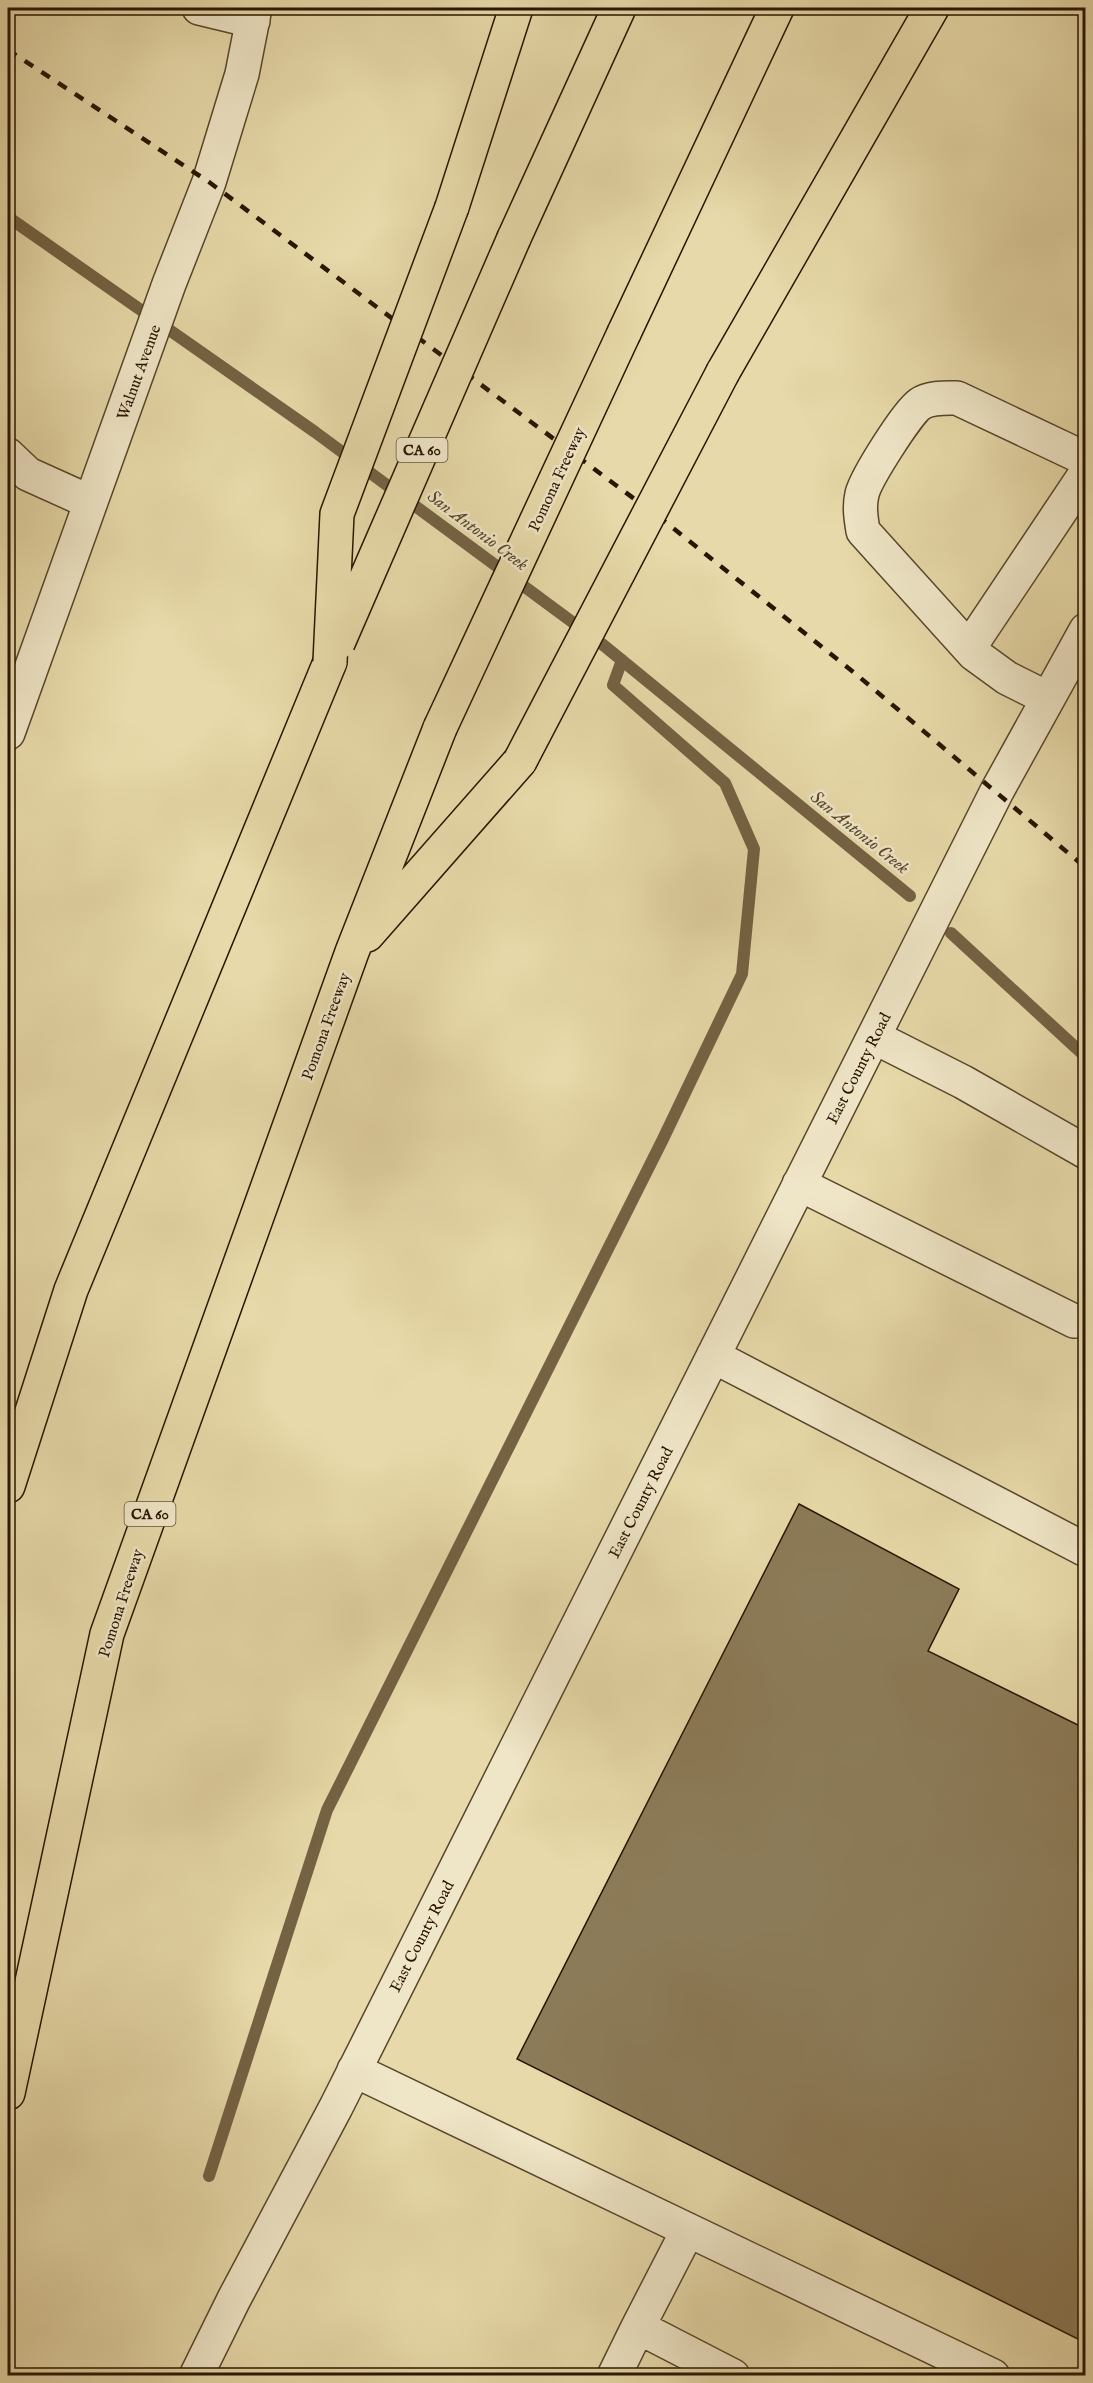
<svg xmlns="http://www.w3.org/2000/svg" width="1093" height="2383" font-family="'IM FELL English',serif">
<rect width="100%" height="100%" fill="#e7d9a9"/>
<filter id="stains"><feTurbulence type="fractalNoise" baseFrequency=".00333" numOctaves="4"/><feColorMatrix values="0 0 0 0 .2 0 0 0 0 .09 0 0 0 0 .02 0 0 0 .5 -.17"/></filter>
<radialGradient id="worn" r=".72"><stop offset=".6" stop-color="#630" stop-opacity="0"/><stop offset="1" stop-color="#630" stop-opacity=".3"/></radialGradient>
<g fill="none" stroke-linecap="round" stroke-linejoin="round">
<path stroke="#746243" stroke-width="12" d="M 8,217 L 315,432 L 602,644 L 910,896
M 951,933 L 1086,1057
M 209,2176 L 327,1810 L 663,1139 L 742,974 L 754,849 L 725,783 L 613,685 L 622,660"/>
</g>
<path fill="#8c7b58" stroke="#291500" stroke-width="1.5" d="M 799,1504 L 959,1589 L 928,1651 L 1086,1729 L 1086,2343 L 517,2059 Z"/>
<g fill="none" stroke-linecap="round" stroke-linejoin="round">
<defs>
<path id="minor" d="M 199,8 L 253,21
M 8,455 L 28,474 L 90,502
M 969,648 L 1086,473
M 1047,698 L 1007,678 L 974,654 L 863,531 C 861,518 859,507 862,494 C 866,478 907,413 920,404 C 930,397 946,398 957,398 L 1086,459
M 8,733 L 169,284 L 209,182 L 242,74 L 255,8
M 874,1037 L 963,1082 L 1086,1152
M 799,1184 L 1074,1321
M 713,1356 L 1086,1550
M 354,2070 L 993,2376
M 638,2327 L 688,2230
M 196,2376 L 234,2299 L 336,2107 L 997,791 L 1086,630
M 614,2376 L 638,2327 L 733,2376"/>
<path id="highway" d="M 452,207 L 516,8
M 514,238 L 619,8
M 624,333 L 777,8
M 723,372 L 932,8
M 367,935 L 520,761
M 8,1486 L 71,1290 L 330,662
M 8,2093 L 107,1634 L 352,952 L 440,728"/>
</defs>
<use href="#minor" stroke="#58462a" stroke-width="36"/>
<use href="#highway" stroke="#291500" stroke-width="36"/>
<use href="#minor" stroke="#efe6c7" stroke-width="33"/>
<use href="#highway" stroke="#e7d9a9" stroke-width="33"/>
<path stroke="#291500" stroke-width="4.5" stroke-dasharray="10 10" stroke-linecap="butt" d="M 8,50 L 209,182 L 668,524 L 857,675 L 1086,868"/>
<defs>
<path id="highway-bridge" d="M 338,643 L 514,238
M 330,662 L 337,514 L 452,207
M 440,728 L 624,333
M 520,761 L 723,372"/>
</defs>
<use href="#highway-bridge" stroke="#291500" stroke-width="36" stroke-linecap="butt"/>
<use href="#highway-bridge" stroke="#e7d9a9" stroke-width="33"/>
</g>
<g text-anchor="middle" stroke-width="5" stroke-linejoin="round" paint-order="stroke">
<g fill="#efe6c7" stroke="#64543c" stroke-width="1.5">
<rect x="396.5" y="438" width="51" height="24" rx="4.5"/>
<rect x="124.5" y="1502" width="51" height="24" rx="4.5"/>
</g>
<g font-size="15" font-weight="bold" fill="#291500">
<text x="422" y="455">CA 60</text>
<text x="150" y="1519">CA 60</text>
</g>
<g font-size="16" fill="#291500" stroke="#efe6c7">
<text transform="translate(138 372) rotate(-70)" y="6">Walnut Avenue</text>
<text transform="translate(556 479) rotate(-65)" y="6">Pomona Freeway</text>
<text transform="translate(325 1026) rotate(-70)" y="6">Pomona Freeway</text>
<text transform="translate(858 1068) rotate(-63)" y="6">East County Road</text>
<text transform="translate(640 1502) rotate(-63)" y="6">East County Road</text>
<text transform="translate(120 1603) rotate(-72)" y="6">Pomona Freeway</text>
<text transform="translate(421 1936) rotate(-63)" y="6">East County Road</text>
</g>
<g font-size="18" font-style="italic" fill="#5b492d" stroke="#efe6c7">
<text transform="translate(478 530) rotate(37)" y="6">San Antonio Creek</text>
<text transform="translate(860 832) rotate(39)" y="6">San Antonio Creek</text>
</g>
</g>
<rect width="1093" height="2383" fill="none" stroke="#e7d9a9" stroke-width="30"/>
<rect x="9" y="9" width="1075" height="2365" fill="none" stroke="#291500" stroke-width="3"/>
<rect x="15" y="15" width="1063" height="2353" fill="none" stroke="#291500" stroke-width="1.5"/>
<rect width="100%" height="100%" filter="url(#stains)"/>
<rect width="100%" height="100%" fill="url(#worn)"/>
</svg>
